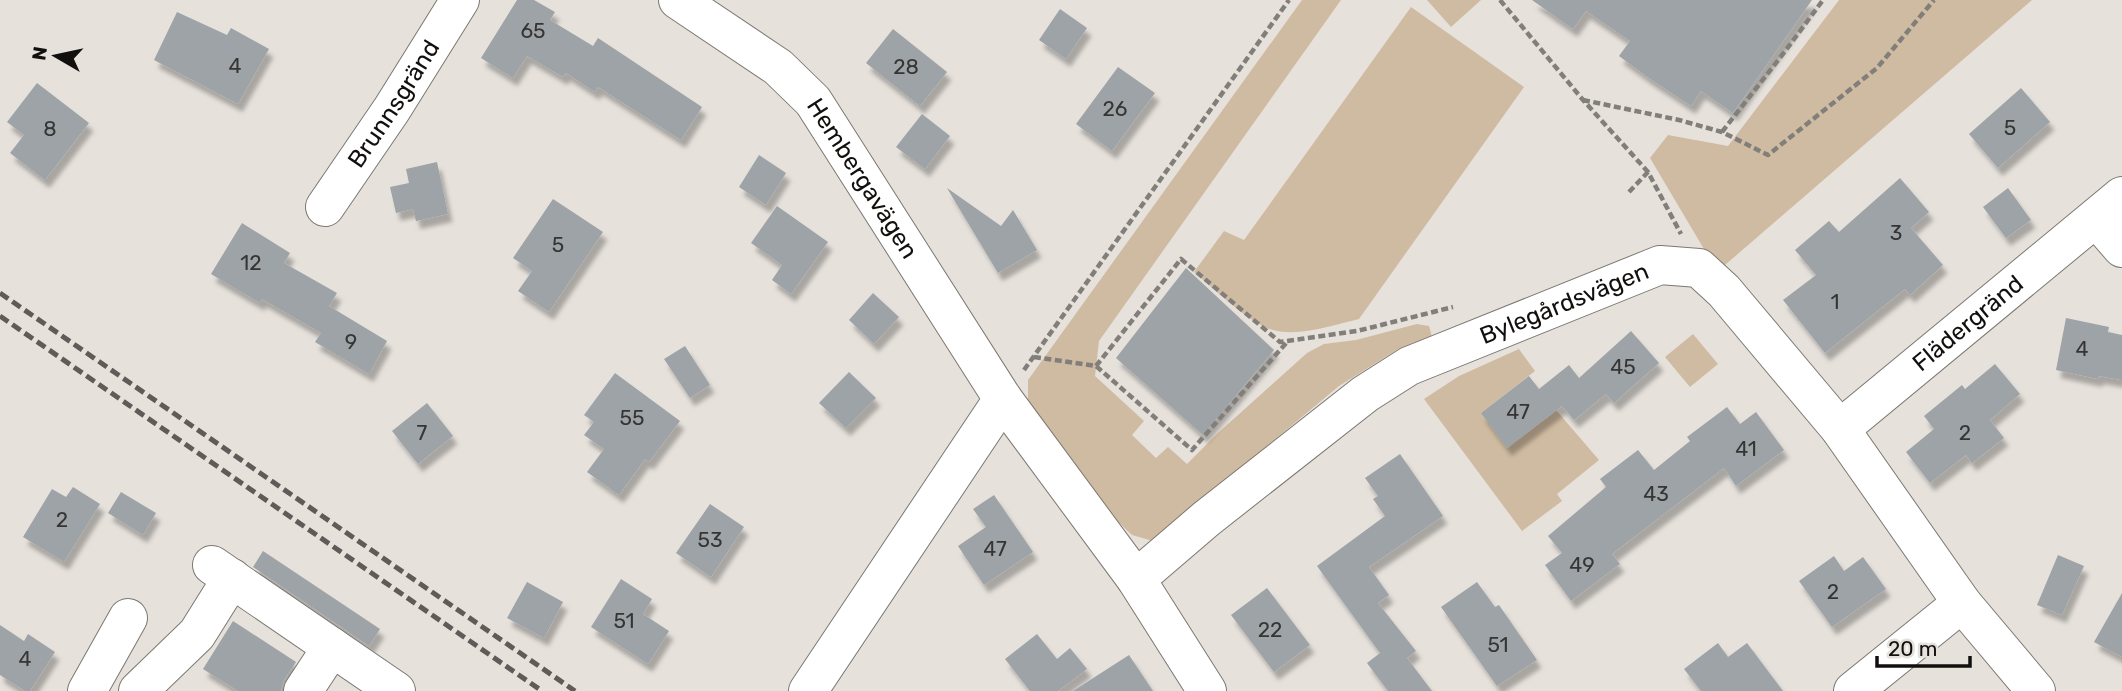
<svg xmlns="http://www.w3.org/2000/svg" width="2122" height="691" font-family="Rubik,sans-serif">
<defs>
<filter id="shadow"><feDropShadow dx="4.5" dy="8" stdDeviation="2" flood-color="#0004"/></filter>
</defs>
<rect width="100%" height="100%" fill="#e6e1db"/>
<path fill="#cfbba1" d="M 1302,0 L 1341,0 L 1099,341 L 1095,376 L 1144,421 L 1132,435 L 1156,458 L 1168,447 L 1187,464 L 1219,432 L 1307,353 L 1324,344 L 1356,340 L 1417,324 L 1429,326 L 1432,337 L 1398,349 L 1339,386 L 1153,541 L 1132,535 L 1113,517 L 1028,403 L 1028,380 Z
M 1427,0 L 1481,0 L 1451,27 Z
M 1839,0 L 2032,0 L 1725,265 L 1714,266 L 1650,158 L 1668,135 L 1728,146 Z
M 1411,7 L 1524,87 L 1359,319 C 1333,325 1300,337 1273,330 C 1250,324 1213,288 1194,272 L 1224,231 L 1244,240 Z
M 1693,334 L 1718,364 L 1690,387 L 1665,357 Z
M 1519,349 L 1535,371 L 1481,413 L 1556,410 L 1599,460 L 1557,494 L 1562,501 L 1522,531 L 1424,399 L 1459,376 Z"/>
<path fill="#9da3a7" filter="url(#shadow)" d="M 517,0 L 534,0 L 555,12 L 550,20 L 593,46 L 598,38 L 702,107 L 681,140 L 598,87 L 595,92 L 566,73 L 563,77 L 527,56 L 513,78 L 481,58 Z
M 1532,0 L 1812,0 L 1733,113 L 1701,91 L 1691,106 L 1649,78 L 1619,56 L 1630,41 L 1586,11 L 1573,29 Z
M 1060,9 L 1087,28 L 1066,59 L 1039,40 Z
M 177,12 L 227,35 L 231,28 L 269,49 L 238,104 L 154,60 Z
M 893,29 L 947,72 L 920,106 L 866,63 Z
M 1118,67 L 1155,93 L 1112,151 L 1076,124 Z
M 37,83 L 89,123 L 45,180 L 10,153 L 24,135 L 7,122 Z
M 2021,88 L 2050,122 L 1998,168 L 1969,134 Z
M 922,114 L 950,136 L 925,169 L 896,147 Z
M 759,155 L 786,173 L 766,205 L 739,187 Z
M 437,162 L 448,214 L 416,221 L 413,209 L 396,213 L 390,187 L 409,183 L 406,169 Z
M 1900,178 L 1929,212 L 1911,228 L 1943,265 L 1910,295 L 1905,289 L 1825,353 L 1783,300 L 1816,275 L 1795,250 L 1829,221 L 1839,232 Z
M 947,188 L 1001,226 L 1013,210 L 1037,250 L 998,273 Z
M 2008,188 L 2031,220 L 2006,238 L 1983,207 Z
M 553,199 L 603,232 L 549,312 L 518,291 L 532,271 L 513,258 Z
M 777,206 L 828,242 L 791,294 L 772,280 L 782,265 L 751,243 Z
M 242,223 L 290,253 L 284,263 L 337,293 L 329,306 L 387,341 L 369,374 L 315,342 L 321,333 L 262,299 L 260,303 L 211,274 Z
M 1186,268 L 1274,350 L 1203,435 L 1116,358 Z
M 873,293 L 899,317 L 874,344 L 849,320 Z
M 2066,318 L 2109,327 L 2108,332 L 2122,335 L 2122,380 L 2099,376 L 2098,379 L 2056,370 Z
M 1631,331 L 1659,363 L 1614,403 L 1606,394 L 1574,420 L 1562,406 L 1507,448 L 1481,413 L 1529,376 L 1539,389 L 1569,365 L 1579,378 Z
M 685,346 L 710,385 L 690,398 L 664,359 Z
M 1995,364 L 2020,394 L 1990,420 L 2004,438 L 1972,463 L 1966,455 L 1930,483 L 1906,452 L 1934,429 L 1924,416 L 1962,385 L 1965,389 Z
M 849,372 L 876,398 L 846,428 L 819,403 Z
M 615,373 L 680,421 L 649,462 L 645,459 L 619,495 L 587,472 L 604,449 L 584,435 L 594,422 L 584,415 Z
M 427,403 L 453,436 L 418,464 L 392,431 Z
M 1727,407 L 1740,424 L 1756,412 L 1784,450 L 1736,486 L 1724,468 L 1612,554 L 1620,564 L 1571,601 L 1545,565 L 1562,553 L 1548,536 L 1606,487 L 1600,479 L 1638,450 L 1654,470 L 1690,441 L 1687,437 Z
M 1400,454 L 1443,516 L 1369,567 L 1389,595 L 1378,603 L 1416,651 L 1407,658 L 1432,691 L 1388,691 L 1367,663 L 1380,653 L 1317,566 L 1385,516 L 1373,499 L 1378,496 L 1365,478 Z
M 73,487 L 100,504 L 64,562 L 23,537 L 52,489 L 66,497 Z
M 121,492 L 156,513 L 143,535 L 108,513 Z
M 994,495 L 1033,552 L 984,585 L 958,546 L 986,527 L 973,509 Z
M 710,504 L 744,527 L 711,577 L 676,553 Z
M 263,551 L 380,629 L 369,646 L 253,567 Z
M 2058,555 L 2084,566 L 2062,615 L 2037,605 Z
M 1834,556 L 1844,571 L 1863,557 L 1886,589 L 1832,627 L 1799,581 Z
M 621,579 L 652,599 L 643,614 L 669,631 L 648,664 L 591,627 Z
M 527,582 L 563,602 L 544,638 L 507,618 Z
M 1477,582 L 1495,607 L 1499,605 L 1537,660 L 1497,686 L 1441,607 Z
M 1267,588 L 1310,645 L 1274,672 L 1231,615 Z
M 2122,593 L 2122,657 L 2094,642 Z
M 233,621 L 296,662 L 284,680 L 281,691 L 238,691 L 203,669 Z
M 0,625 L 24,641 L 28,634 L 55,652 L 30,691 L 25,691 L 0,675 Z
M 1037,634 L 1057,659 L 1070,648 L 1087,669 L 1058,691 L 1030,691 L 1005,659 Z
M 1718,643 L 1728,657 L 1747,643 L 1783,691 L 1701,691 L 1684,669 Z
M 1129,655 L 1153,691 L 1073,691 Z"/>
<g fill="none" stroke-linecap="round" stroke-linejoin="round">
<defs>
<g id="minor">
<path id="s1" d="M 678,0 L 778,67 L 813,101 L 1003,399 L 1136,579 L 1207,691"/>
<path id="s2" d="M 325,207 L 392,109 L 460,0"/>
<path d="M 2096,218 L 2122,248"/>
<path id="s3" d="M 1840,429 L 2122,196"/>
<path d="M 212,565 L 396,691"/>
<path id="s4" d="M 1136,579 L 1206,519 L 1365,394 L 1409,366 L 1660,265 L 1699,268 L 1724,291 L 1840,429 L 1962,603 L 2036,691"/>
<path d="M 87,691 L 128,618"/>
<path d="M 138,691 L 197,634 L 232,578"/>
<path d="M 303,691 L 332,647"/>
<path d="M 808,691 L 1003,399"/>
<path d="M 1853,691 L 1962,603"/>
</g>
</defs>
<use href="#minor" stroke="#7c7872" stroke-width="40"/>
<path stroke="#827f7b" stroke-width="4.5" stroke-dasharray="7 3.5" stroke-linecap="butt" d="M 1500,0 L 1583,100 L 1648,172 L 1681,234
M 1583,100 L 1679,120 L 1722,132 L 1768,155 L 1877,68 L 1934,0
M 1722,132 L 1786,50 L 1823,0
M 1629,192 L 1648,172
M 1034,357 L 1096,366 L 1192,450 L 1287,342
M 1096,366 L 1181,259 L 1280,342 L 1357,331 L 1453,307
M 1024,370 L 1289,0"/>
<use href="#minor" stroke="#fff" stroke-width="38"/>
<path stroke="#5e5b58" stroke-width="5" stroke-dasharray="10 5" stroke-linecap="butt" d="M 0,293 L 575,691
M 0,316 L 542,691"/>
</g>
<g text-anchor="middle" stroke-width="5" stroke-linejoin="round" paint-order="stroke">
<g font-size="21" fill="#353534">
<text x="533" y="38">65</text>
<text x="235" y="73">4</text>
<text x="906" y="74">28</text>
<text x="1115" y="116">26</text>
<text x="2010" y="135">5</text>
<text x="50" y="136">8</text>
<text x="1896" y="240">3</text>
<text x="558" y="252">5</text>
<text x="251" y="270">12</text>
<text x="1835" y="309">1</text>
<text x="351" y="349">9</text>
<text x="2082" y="356">4</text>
<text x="1623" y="374">45</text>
<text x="1518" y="419">47</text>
<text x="632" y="425">55</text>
<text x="422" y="440">7</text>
<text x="1965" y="440">2</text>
<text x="1746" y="456">41</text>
<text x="1656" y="501">43</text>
<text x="62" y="527">2</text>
<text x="710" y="547">53</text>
<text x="995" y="556">47</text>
<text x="1582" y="572">49</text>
<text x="1833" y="599">2</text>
<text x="624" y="628">51</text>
<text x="1270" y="637">22</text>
<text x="1498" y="652">51</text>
<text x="25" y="666">4</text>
</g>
<g font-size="24" fill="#12100e" stroke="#e6e1db">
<text dy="8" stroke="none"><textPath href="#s2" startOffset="124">Brunnsgränd</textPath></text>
<text dy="8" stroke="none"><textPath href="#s1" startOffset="261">Hembergavägen</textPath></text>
<text dy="8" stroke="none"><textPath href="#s4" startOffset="514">Bylegårdsvägen</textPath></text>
<text dy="8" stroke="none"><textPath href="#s3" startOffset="166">Flädergränd</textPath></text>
</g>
</g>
<g transform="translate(56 56) rotate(279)" stroke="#e6e1db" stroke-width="5" paint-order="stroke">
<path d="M0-5L12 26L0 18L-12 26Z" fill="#12100e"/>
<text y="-10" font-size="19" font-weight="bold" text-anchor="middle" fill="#12100e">N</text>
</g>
<path d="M1877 656v10h93v-10" fill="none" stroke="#12100e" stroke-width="3.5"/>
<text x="1888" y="656" font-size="21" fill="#12100e" stroke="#e6e1db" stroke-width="5" paint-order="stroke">20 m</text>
</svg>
